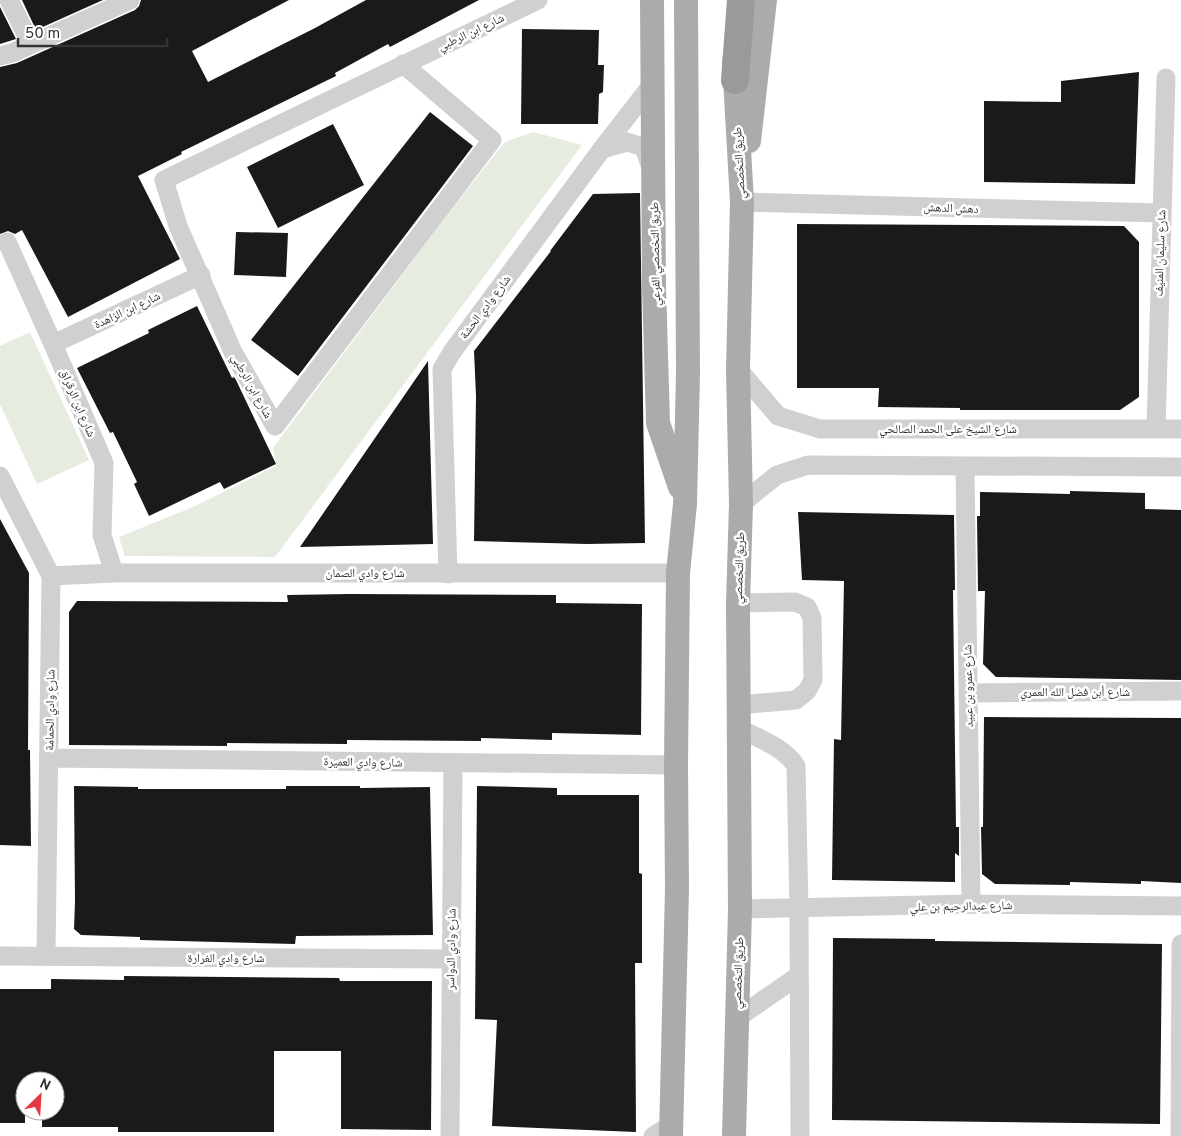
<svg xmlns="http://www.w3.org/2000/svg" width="1181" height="1136" font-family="Overpass,'Noto Naskh Arabic',sans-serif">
<rect width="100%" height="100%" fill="#fff"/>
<path fill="#e6ecdf" d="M 533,132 L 582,145 L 275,557 L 125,556 L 119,537 L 193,507 L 276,466 L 273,448 L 447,215 L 505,142 Z
M 30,332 L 89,460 L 37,484 L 0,404 L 0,346 Z"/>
<path fill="#1a1a1a" d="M 22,0 L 103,0 L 36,30 Z
M 141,0 L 289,0 L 192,51 L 208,82 L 315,28 L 366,0 L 479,0 L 390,47 L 388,44 L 335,73 L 336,76 L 181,152 L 182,154 L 138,176 L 180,259 L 68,317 L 22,230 L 15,234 L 8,231 L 0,234 L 0,67 L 17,63 L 135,10 L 139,6 Z
M 0,7 L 16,39 L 0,44 Z
M 522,29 L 599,30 L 598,65 L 604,65 L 603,92 L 599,94 L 598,124 L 521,124 Z
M 1139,72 L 1135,184 L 984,182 L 984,101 L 1061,102 L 1061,81 Z
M 430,112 L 473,146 L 298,376 L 251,340 Z
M 333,124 L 364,185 L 278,228 L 247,167 Z
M 640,193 L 645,543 L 587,544 L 474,541 L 476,396 L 474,351 L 551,251 L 550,251 L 593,194 Z
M 797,224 L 1124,226 L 1139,242 L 1139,397 L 1120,410 L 960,410 L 960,408 L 878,407 L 879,388 L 797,388 Z
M 236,232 L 288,233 L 286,277 L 234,275 Z
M 197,306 L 232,378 L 234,377 L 236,380 L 276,464 L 224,489 L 220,482 L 149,516 L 134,484 L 137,482 L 113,432 L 110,433 L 77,368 L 149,333 L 148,330 Z
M 428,361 L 433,544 L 300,547 Z
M 1070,491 L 1145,493 L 1145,509 L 1181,510 L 1181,680 L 996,677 L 983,664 L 985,591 L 978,591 L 977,516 L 980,516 L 980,492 L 1070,494 Z
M 798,512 L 954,515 L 955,590 L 953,590 L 956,827 L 959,827 L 959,856 L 955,853 L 955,882 L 832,880 L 834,739 L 841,740 L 844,581 L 802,580 Z
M 0,519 L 29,573 L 28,750 L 30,750 L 31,846 L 0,845 Z
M 349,594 L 556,595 L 556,603 L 642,604 L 641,735 L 552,733 L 552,740 L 481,738 L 481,741 L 347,740 L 347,744 L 227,743 L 227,746 L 69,745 L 69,612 L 77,601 L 288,602 L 287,595 Z
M 984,717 L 1181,718 L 1181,883 L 1141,881 L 1141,884 L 1070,882 L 1070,885 L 995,884 L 982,874 L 981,827 L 983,827 Z
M 74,786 L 138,787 L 138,789 L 286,789 L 286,786 L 360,786 L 360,788 L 430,787 L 433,935 L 296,936 L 295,944 L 140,940 L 140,937 L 81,935 L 74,929 L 75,901 Z
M 477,786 L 557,788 L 557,795 L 639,795 L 639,873 L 642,874 L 642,963 L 635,963 L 636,1132 L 492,1126 L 497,1020 L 475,1019 Z
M 833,938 L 935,939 L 935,941 L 1162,944 L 1160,1124 L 832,1120 Z
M 124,976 L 339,978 L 340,981 L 432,981 L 431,1130 L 341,1129 L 341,1051 L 274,1051 L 274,1132 L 118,1132 L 118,1127 L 42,1127 L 42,1111 L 55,1111 L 55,1081 L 25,1081 L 25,1123 L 0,1123 L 0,989 L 51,989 L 51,979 L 124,980 Z"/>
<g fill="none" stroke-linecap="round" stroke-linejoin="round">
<path stroke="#d0d0d0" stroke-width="19" d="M 9,0 L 31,44
M 0,56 L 12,53 L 130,0
M 403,64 L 492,140 L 275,426 L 233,352 L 178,226 L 164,180 L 538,0
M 602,149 L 627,142 L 644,147 L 651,168
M 742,202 L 1161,213
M 7,242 L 53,344 L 104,463 L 102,535 L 114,573
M 53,344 L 201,275
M 738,369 L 778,416 L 820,429 L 1181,429
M 1156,428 L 1166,78
M 965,467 L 971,904
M 0,476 L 51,576 L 46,956
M 741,504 L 777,475 L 808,465 L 1181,467
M 448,574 L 442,369 L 452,352 L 602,149 L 653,83
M 51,576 L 114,573 L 678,573
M 738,603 L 795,602 L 807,607 L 812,618 L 813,680 L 807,691 L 796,700 L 738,705
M 968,693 L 1181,691
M 738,728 C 758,738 784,747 796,766 L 799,909 L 800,1136
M 50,758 L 676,765
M 740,909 L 971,904 L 1181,906
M 0,956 L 451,959
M 736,1019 L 798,976
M 450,1136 L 453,763
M 653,1136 L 671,1125
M 1180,1136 L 1181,944"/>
<path stroke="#ababab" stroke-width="24" d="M 652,0 L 654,286 L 658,423 L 680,487
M 734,61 L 742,202 L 738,369 L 741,504 L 738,603 L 740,909 L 734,1136
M 749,141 L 765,0
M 671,1136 L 677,889 L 676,765 L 678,573 L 685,504 L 688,373 L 686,0"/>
<path stroke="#9a9a9a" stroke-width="28" d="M 735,80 L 741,0"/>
</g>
<g text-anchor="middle" stroke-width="5" stroke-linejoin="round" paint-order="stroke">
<g font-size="12" fill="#333" stroke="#fff">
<text transform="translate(471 32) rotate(-25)" y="4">شارع ابن الرطبي</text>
<text transform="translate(739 163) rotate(-93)" y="4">طريق التخصصي</text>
<text transform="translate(951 208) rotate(2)" y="4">دهش الدهش</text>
<text transform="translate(1160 253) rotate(-88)" y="4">شارع سليمان المنيف</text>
<text transform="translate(655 254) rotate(-91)" y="4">طريق التخصصي الفرعي</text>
<text transform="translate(485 307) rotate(-53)" y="4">شارع وادي الحشة</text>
<text transform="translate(127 310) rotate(-25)" y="4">شارع ابن الزاهدة</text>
<text transform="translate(252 386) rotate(61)" y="4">شارع ابن الرطبي</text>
<text transform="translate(78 403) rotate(67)" y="4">شارع ابن الرقراق</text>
<text x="948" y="433">شارع الشيخ على الحمد الصالحي</text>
<text transform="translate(739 568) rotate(-88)" y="4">طريق التخصصي</text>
<text x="365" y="577">شارع وادي الصمان</text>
<text transform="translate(968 686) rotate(-91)" y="4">شارع عمرو بن عبيد</text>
<text x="1075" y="696">شارع أبن فضل الله العمري</text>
<text transform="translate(50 710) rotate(-89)" y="4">شارع وادي الحمامة</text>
<text transform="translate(363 762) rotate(1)" y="4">شارع وادي العميرة</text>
<text transform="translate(961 906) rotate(-1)" y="4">شارع عبدالرحيم بن علي</text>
<text transform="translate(451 949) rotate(-89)" y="4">شارع وادي الدواسر</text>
<text x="226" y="962">شارع وادي الغرارة</text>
<text transform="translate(738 973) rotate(-88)" y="4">طريق التخصصي</text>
</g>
</g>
<g transform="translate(40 1096) rotate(25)"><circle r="24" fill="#ffffff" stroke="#adadad"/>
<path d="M0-4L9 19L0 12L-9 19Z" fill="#e63946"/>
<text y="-8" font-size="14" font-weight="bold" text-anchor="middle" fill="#333333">N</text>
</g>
<path d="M18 38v8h149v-8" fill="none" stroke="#333333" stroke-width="2.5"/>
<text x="25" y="38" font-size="15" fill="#333333" stroke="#ffffff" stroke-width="4" paint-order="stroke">50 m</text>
</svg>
